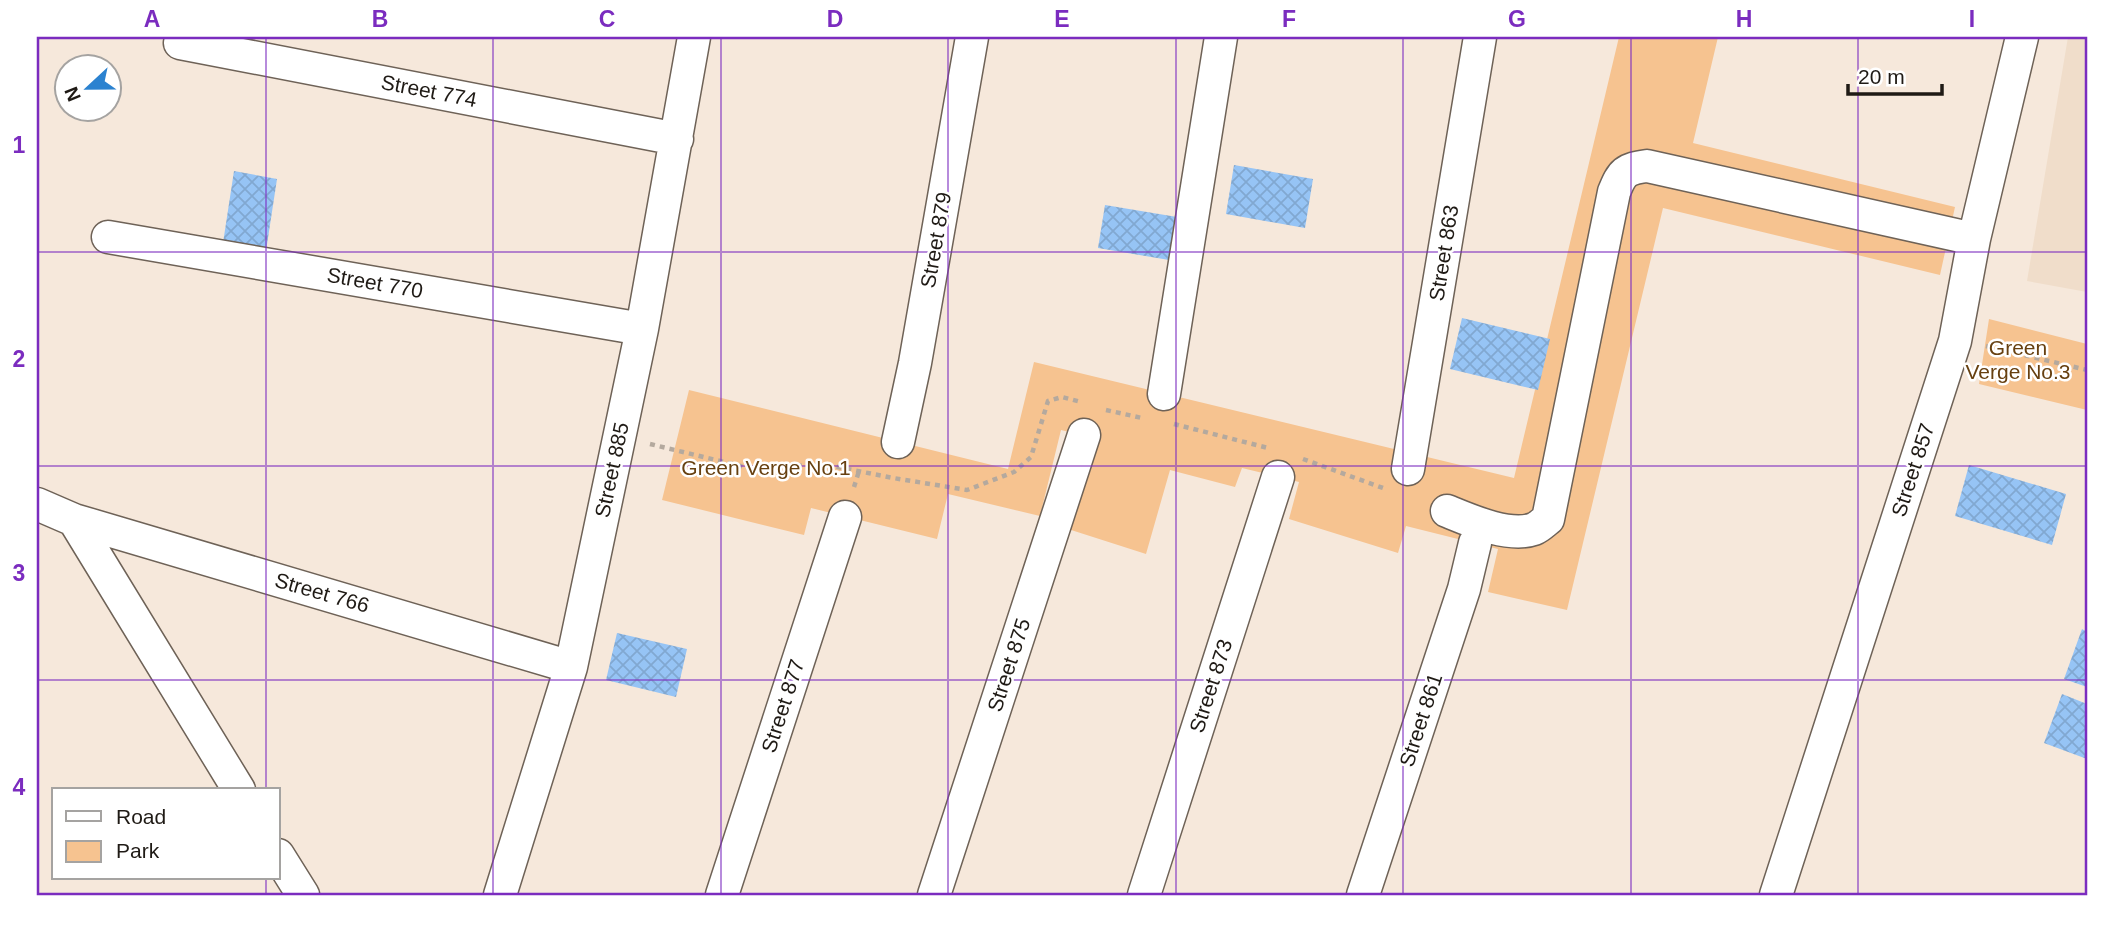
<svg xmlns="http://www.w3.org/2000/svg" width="2124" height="932" font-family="Helvetica,sans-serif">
<defs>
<pattern id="building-cross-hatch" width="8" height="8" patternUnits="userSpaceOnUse" patternTransform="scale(1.75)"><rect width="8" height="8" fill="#96c4f5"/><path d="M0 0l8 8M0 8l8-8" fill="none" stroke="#81a8d1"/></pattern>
</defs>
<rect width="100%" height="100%" fill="#f6e8db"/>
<path fill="#f0ddca" d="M 2068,37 L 2087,37 L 2087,292 L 2027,281 Z"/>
<path fill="#f6c390" d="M 1619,37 L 1718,37 L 1693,143 L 1955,207 L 1940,275 L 1663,208 L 1567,610 L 1488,592 L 1498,549 L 1406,526 L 1398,553 L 1289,519 L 1299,482 L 1242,468 L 1235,487 L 1170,470 L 1146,554 L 1068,529 L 1094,438 L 1061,430 L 1040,516 L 948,494 L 937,539 L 811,508 L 804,535 L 662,500 L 689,390 L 1008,469 L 1034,362 L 1514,478 Z
M 1989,319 L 2087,344 L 2087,410 L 1979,384 Z"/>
<path fill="url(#building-cross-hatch)" d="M 1234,165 L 1313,179 L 1305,228 L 1226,214 Z
M 234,171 L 277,179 L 266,251 L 223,243 Z
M 1105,205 L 1177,217 L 1169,260 L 1098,248 Z
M 1462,318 L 1550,339 L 1538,390 L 1450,369 Z
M 1969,465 L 2066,494 L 2052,545 L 1955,516 Z
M 2082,629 L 2087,632 L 2087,687 L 2064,679 Z
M 617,633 L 687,649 L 676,697 L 606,680 Z
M 2062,694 L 2087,704 L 2087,759 L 2044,743 Z"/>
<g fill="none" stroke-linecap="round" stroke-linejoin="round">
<defs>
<path id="street" d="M 180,43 L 677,139
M 108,237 L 642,329
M 1164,394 L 1221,37
M 898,442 L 915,363 L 972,37
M 1408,469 L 1480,37
M 37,504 L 74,520 L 239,790
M 1447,511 C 1469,520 1509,538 1534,529 C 1539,527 1544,522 1548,519 L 1614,192 C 1622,172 1625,169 1647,166 L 1974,239
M 74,520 L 571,667
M 278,855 L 303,895
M 500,895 L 571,667 L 642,329 L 694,37
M 722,895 L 845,517
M 934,895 L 1084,435
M 1144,895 L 1278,477
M 1363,895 L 1464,589 L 1475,543
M 1776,895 L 1955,341 L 1974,239 L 2022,37"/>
</defs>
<use href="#street" stroke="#6e6257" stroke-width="35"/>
<path stroke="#b4a99e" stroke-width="4.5" stroke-dasharray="5 5" stroke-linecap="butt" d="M 1986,346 L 2087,370
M 1106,410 L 1142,418
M 1174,424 L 1268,448
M 650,444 L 753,469 L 823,464 L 893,478 L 967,490 L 1014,472 L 1031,457 L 1048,401 L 1062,397 L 1081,402
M 1303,459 L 1383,488
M 854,487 L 859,471"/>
<use href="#street" stroke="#fff" stroke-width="32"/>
</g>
<path fill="none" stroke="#7b2cbf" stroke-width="2" stroke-opacity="0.55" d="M 266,37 L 266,790M 493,37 L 493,895M 721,37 L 721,895M 948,37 L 948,895M 1176,37 L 1176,895M 1403,37 L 1403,895M 1631,37 L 1631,895M 1858,37 L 1858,895M 37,252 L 2087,252M 37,466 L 2087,466M 37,680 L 2087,680M 266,878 L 266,895"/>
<g text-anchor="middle" stroke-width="5" stroke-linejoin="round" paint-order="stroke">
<g font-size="21" fill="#1f1a15" stroke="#fff">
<text transform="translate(429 91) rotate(11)" y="7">Street 774</text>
<text transform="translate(936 240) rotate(-80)" y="7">Street 879</text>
<text transform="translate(1444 253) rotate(-81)" y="7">Street 863</text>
<text transform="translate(375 283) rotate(10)" y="7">Street 770</text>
<text transform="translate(612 470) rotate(-78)" y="7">Street 885</text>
<text transform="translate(1913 470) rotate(-72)" y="7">Street 857</text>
<text transform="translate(322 593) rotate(16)" y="7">Street 766</text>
<text transform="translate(1009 665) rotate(-72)" y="7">Street 875</text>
<text transform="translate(1211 686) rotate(-72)" y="7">Street 873</text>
<text transform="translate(783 706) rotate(-72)" y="7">Street 877</text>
<text transform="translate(1421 720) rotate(-72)" y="7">Street 861</text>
</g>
<g font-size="21" fill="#674010" stroke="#fff">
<text x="2018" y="355">Green<tspan x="2018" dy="24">Verge No.3</tspan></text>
<text x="766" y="475">Green Verge No.1</text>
</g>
</g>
<rect width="2124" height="932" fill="none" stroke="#ffffff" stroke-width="77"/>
<rect x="52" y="788" width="228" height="91" fill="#ffffff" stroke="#a5a3a1" stroke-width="2"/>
<rect x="66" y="811" width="35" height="10" fill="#ffffff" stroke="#a5a3a1" stroke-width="2"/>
<text x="116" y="824" font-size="21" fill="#1f1a15">Road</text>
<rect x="66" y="841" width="35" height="21" fill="#f6c390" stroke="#a5a3a1" stroke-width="2"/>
<text x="116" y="858" font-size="21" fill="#1f1a15">Park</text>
<g transform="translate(88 88) rotate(248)"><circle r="33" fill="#ffffff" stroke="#a5a3a1" stroke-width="2"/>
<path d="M0-5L12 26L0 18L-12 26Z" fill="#2b82d0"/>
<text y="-10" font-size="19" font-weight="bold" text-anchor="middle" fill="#1f1a15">N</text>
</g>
<path d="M1848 84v10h94v-10" fill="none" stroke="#1f1a15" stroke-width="3.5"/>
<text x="1858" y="84" font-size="21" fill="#1f1a15" stroke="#ffffff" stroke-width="5" paint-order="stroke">20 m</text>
<rect x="38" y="38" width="2048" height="856" fill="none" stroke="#7b2cbf" stroke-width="2.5"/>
<g font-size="23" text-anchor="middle" font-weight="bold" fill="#7b2cbf">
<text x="152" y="27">A</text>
<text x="380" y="27">B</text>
<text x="607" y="27">C</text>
<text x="835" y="27">D</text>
<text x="1062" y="27">E</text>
<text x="1289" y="27">F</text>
<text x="1517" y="27">G</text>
<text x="1744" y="27">H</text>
<text x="1972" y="27">I</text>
<text x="19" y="153">1</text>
<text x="19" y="367">2</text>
<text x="19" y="581">3</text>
<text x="19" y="795">4</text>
</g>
</svg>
